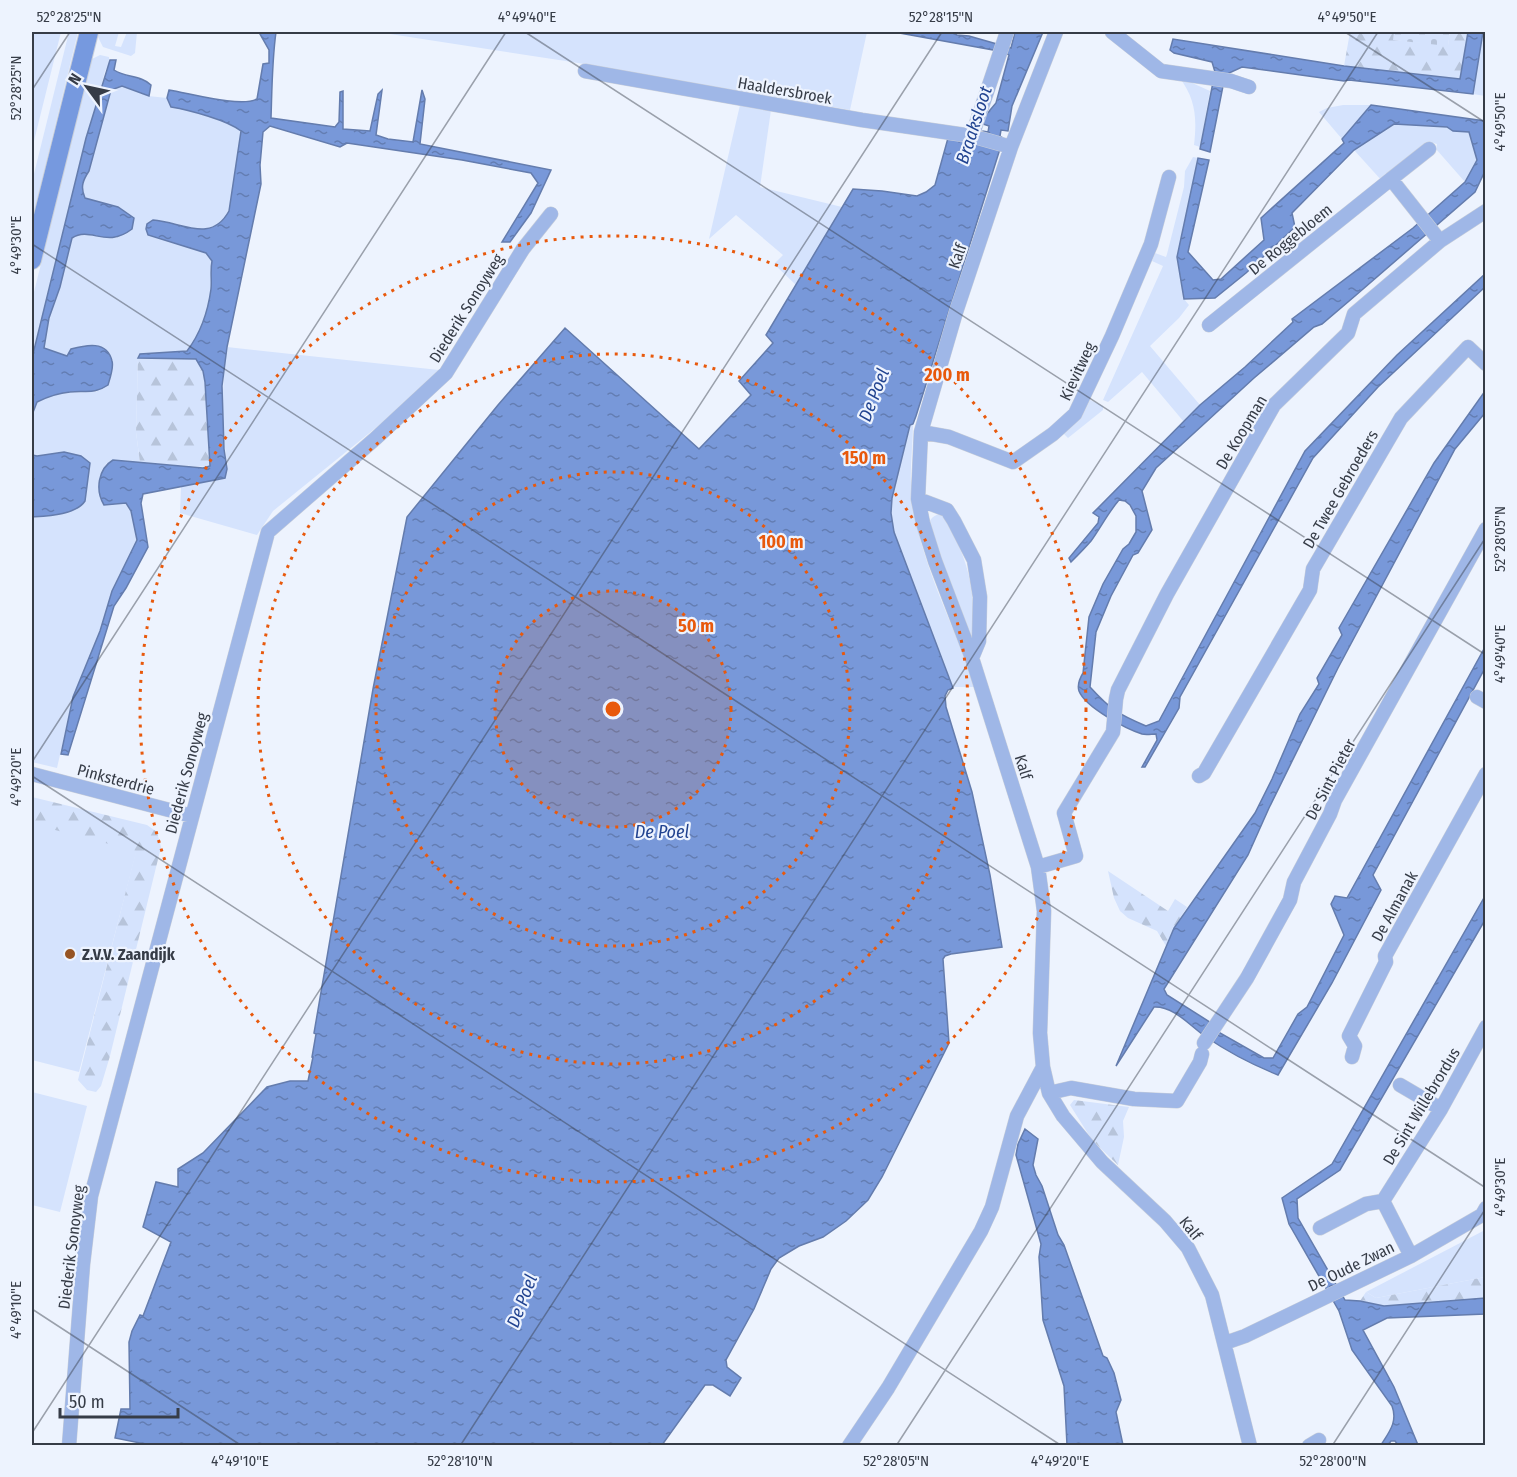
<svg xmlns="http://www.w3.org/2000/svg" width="1517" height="1477" font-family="'Fira Sans Condensed',sans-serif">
<defs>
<pattern id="forest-firs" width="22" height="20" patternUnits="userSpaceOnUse" patternTransform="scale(1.5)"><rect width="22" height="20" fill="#d5e3fd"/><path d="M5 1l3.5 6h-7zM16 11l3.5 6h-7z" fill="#b7c4da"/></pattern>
<pattern id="cemetery-stones" width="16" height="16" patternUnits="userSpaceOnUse" patternTransform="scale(1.5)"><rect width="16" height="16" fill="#d5e3fd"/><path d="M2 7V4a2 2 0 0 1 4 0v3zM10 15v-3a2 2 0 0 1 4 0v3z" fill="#b7c4da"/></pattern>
<pattern id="water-ripples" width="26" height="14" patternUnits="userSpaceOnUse" patternTransform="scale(1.5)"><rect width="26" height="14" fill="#7898d9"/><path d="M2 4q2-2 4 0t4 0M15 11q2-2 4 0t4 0" fill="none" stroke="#637db2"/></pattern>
</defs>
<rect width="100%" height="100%" fill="#edf3fe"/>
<path fill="#d5e3fd" d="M 32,32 L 61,32 L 32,149 Z
M 69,32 L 78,32 L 32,220 L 32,182 Z
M 99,32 L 119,32 L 115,46 L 121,47 L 127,32 L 137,32 L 135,53 L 131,56 L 103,47 L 98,37 Z
M 377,32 L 867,32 L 850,110 L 572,62 Z
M 1482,35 L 1485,36 L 1485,96 L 1473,94 Z
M 100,55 L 109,57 L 109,64 L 105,71 L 32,358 L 32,300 L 92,59 Z
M 1179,77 L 1210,91 L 1200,147 L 1194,145 C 1197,119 1196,99 1179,77 Z
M 122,86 L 148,96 L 167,98 L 171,107 C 189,110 227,120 241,131 L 229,211 C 208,250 177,212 147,224 L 146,229 L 148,235 L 206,253 L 213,261 C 210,271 212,280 211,289 C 208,311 200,334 187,351 L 141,354 L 138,358 L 136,432 L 140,463 L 113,460 L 106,464 L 100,482 L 126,503 L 131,511 L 138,540 L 112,591 L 100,631 L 73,697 L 57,768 L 32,762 L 32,517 C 45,515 78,513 85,501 L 90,463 L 64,452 L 37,456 L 32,455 L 32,415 L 37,402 C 56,392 76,392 97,392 L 68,356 L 44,348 L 49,318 L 60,287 L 72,238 L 79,234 L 117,238 L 118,207 L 85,198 C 80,187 83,180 89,170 L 111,90 Z
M 740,105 L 771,110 L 760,187 L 842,207 L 796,285 L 774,264 L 783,255 L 736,215 L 709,239 Z
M 1343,105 L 1371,105 L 1342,139 L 1319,112 L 1327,108 Z
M 1394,124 L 1447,127 L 1453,131 L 1470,132 L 1477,160 L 1465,182 L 1436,149 L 1437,144 L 1433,143 L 1383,182 L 1354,150 Z
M 1193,157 L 1198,158 L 1177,257 L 1184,299 L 1189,305 L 1179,318 L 1150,346 L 1200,405 L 1184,422 L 1142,372 L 1108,402 L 1103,400 L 1163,266 L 1152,261 L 1155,253 L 1166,257 L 1167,254 L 1184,187 L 1185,171 Z
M 227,347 L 439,370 L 425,388 L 273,511 L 257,535 L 180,513 L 181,487 L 225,477 C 229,463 224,446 223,431 C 222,402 223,376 227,347 Z
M 1090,400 L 1103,406 L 1103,410 L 1068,438 L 1063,433 L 1082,416 Z
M 913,424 C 913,444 910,465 911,484 C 915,555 953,622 976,687 L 953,687 L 894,532 L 891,513 L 892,498 L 910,425 Z
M 940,514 L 944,515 C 970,564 974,586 975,641 L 971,643 L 928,528 C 930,520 931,516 940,514 Z
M 32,822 L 137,849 L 79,1072 L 32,1060 Z
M 32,1092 L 87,1106 L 60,1212 L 32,1205 Z
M 1485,1230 L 1485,1277 L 1376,1298 L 1366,1292 Z"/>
<path fill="url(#forest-firs)" d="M 1350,32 L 1394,32 L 1394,40 L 1448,45 L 1450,32 L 1468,32 L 1461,79 L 1344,66 Z
M 138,358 L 196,359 L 203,371 L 205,382 L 210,467 L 140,463 L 136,432 Z
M 32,797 L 147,825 L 157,832 L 161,847 L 110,1056 L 101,1086 L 96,1092 L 87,1090 L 78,1080 L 136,851 L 32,824 Z
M 1108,871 L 1168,911 L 1175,899 L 1187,907 L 1174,928 L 1166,946 L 1157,931 L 1128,918 L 1120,911 L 1114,898 Z
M 1074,1100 L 1129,1107 L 1123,1121 L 1124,1137 L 1118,1165 L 1092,1140 L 1070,1105 Z
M 1485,1277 L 1485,1298 L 1384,1306 L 1360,1301 L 1366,1292 L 1376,1298 Z"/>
<path fill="url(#cemetery-stones)" d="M 1394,32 L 1450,32 L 1448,46 L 1393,40 Z"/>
<path fill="url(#water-ripples)" stroke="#647cad" stroke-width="1.5" d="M 264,32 L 276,32 C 272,61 272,89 271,118 L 335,127 L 339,122 L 340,92 L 343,91 L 343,129 L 370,131 L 378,94 L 382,90 L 376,135 L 388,139 L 413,142 L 422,90 L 425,99 L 420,144 L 551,170 L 531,213 L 510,242 L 502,242 L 538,183 L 531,173 L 462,160 L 347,143 L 340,147 L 270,126 L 263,132 L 260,165 L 261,184 L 227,347 L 222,386 L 224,449 L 227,469 L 225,478 L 143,494 L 141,503 L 148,547 L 126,588 L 114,606 L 68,755 L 61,754 L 73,697 L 100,631 L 112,591 L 137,540 L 131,511 L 126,503 L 104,505 C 95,490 98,469 113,460 L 203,468 L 210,466 L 205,382 L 203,371 L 196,359 L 138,358 L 140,354 L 187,351 C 200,334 208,311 211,289 C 212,280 210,271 212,261 L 206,253 L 148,235 L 146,229 L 147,224 L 153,220 C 182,222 211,244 229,211 L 241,131 C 227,120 189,110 171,107 L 167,98 L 169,90 C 189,93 241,108 257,99 L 263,64 L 269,63 L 269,50 L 260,34 Z
M 894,32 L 950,32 L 957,35 L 969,36 L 1011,48 L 1015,32 L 1043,32 L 1012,106 L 1008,131 L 1001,130 L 1000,136 L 1003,138 L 999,152 L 916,416 L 913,424 L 910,425 L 892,498 L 891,513 L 894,532 L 953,688 L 948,690 L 945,696 L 946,707 L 972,792 L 990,875 L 1002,947 L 951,954 L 945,956 L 943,959 L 949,1043 L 882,1177 L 868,1200 L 846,1221 L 823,1237 L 799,1246 L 779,1258 L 771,1269 L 754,1309 L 726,1360 L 727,1367 L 741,1378 L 730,1396 L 713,1385 L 705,1385 L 662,1445 L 155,1446 L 115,1438 L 121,1409 L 130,1409 L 129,1342 L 132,1331 L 140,1315 L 143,1316 L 171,1242 L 143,1227 L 156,1182 L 178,1187 L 178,1169 L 203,1153 L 267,1087 L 290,1081 L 308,1081 L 313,1057 L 312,1057 L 316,1034 L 314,1033 L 373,689 L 407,517 L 498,405 L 565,328 L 699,449 L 751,395 L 739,381 L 773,343 L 766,335 L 853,189 L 882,191 L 917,196 L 926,192 L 935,185 L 948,138 L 979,144 L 983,131 L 988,132 L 989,126 L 983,124 L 985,116 L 996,103 L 1009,55 L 1004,52 Z
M 1468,32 L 1483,32 L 1473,94 L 1349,80 L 1344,81 L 1242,67 L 1229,73 L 1223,86 L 1210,152 L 1200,149 L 1215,72 L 1212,62 L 1174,53 L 1170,50 L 1173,39 L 1344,66 L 1460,79 Z
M 110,60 L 116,60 L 114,70 C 126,78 141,75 151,85 L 149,96 L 122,86 L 111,90 L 89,171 C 83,180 80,187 85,198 L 118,207 L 134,218 L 132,229 C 106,249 91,226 72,238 L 60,287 L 49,318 L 44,348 L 67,356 L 71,349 C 86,345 107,340 112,361 C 114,367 110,378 108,385 C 93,395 87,390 70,392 C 59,393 47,397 37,402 L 32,415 L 32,358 L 86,138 Z
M 1371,105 L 1485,121 L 1485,171 L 1475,192 L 1355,296 L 1322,324 L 1314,327 L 1254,378 L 1156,468 L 1142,491 L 1152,530 L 1138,553 L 1133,555 L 1111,596 L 1096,632 L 1090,687 C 1111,710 1118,714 1146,726 L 1159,721 L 1305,451 L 1397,355 L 1485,274 L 1485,287 L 1378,387 L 1313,458 L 1180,697 L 1179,708 L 1145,767 L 1142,767 L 1157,740 L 1156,734 C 1152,734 1146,735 1142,734 C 1126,729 1085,707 1079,691 C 1077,685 1080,678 1083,673 L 1089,617 L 1103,584 L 1123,549 L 1129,544 L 1136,532 L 1136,516 L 1130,505 L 1125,501 L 1119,500 C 1108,513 1101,527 1091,541 C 1085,548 1078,555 1071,562 L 1069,558 L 1098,523 L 1099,517 L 1093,513 L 1200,405 L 1245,367 L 1293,322 L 1292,319 L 1413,228 L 1465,182 L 1477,160 L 1469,132 L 1453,131 L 1447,127 L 1394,124 L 1354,150 L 1292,213 L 1295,227 L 1246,273 L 1215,298 L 1184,299 L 1177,257 L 1198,158 L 1209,160 L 1188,252 L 1213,280 L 1221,279 L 1264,240 L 1261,218 L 1344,143 L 1342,139 Z
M 1485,391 L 1485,413 L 1455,449 L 1338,668 L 1269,808 L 1248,855 L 1164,989 L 1167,995 L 1213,1024 L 1220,1033 L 1264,1058 L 1273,1058 L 1298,1014 L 1307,1007 L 1344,935 L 1331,904 L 1335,896 L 1347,898 L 1485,647 L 1485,668 L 1373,875 L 1381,890 L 1332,983 L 1278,1075 C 1253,1065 1228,1052 1206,1037 C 1190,1026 1174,1006 1154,1007 L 1116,1066 L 1174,928 L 1255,813 L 1272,779 L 1300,714 L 1319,684 L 1317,678 L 1342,635 L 1339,628 L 1434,463 Z
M 64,452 L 81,456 L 90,463 L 85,501 C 76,515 47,516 32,517 L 32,455 L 37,456 Z
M 1485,896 L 1485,920 L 1340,1170 L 1297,1199 L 1298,1218 L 1345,1300 L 1360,1301 L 1384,1306 L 1485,1298 L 1485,1314 L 1387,1318 L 1363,1330 L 1394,1387 L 1418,1445 L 1398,1445 L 1395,1441 L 1391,1441 L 1388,1445 L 1381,1445 C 1389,1432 1398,1422 1392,1406 L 1352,1350 L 1339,1311 L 1289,1224 L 1282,1198 L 1332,1164 Z
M 1025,1129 L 1038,1139 L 1033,1165 L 1036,1175 L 1042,1186 L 1058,1235 L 1064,1245 L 1103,1356 L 1107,1358 L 1114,1373 L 1121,1400 L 1116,1412 L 1123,1445 L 1067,1445 L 1064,1386 L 1043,1320 L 1039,1257 L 1041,1244 L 1016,1155 L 1018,1144 Z"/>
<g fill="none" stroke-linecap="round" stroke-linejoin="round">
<defs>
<path id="minor" d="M 1056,32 L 1011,147 L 956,312 L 921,432 L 918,499 L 923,523 L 935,561 L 972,658 L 1038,867 L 1044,911 L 1040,1033 L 1043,1067 L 1049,1093 L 1063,1116 L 1102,1162 L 1165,1221 L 1188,1248 L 1212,1295 L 1250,1446
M 1112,32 L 1161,71 L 1231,81 L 1249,87
M 585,71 L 862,120 L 972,136 L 1011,147
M 972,136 L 1007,32
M 1391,179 L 1429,149
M 1209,325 L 1391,179 L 1440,241
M 921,432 L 949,437 L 1013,462 L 1053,434 L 1075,414 L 1112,336 L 1151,244 L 1169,177
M 918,499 L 947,510 L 954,521 L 974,560 L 980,597 L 979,641 L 972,658
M 1477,697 L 1486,702
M 32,774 L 192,816
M 1199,776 L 1204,773 L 1310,590 L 1313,569 L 1401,418 L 1468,347 L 1486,364
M 1038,867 L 1076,856 L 1064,813 L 1113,732 L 1116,699 L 1118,690 L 1167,594 L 1274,405 L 1348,333 L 1354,314 L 1440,241 L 1486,211
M 1204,1043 L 1247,978 L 1290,900 L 1294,882 L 1330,814 L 1335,800 L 1486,529
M 1352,1057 L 1355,1046 L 1349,1036 L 1386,962 L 1385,956 L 1486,774
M 1400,1085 L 1441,1109
M 1049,1093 L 1071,1088 L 1134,1099 L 1177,1101 L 1200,1062 L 1202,1054
M 1383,1201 L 1411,1256
M 1320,1228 L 1366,1204 L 1383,1201 L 1441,1109 L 1486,1027
M 1225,1343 L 1245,1336 L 1411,1256 L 1482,1215 L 1486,1208
M 69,1446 L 83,1264 L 91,1196 L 268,532 L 376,438 L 446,373 L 523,249 L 551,214
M 849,1446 L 888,1388 L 981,1231 L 992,1207 L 1017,1116 L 1043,1067
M 1309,1446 L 1319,1440"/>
<path id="secondary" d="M 32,260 L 89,32"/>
</defs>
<use href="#minor" stroke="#c8ced9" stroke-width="15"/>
<use href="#secondary" stroke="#c8ced9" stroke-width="20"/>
<use href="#minor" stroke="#9fb7e7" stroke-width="14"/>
<use href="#secondary" stroke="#7699df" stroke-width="18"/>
</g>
<path fill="none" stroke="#363c47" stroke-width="1.5" stroke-opacity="0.45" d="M 525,32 L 1486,655M 1345,32 L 1486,123M 32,90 L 70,32M 32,244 L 1486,1188M 32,762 L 506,32M 32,776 L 1062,1446M 32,1309 L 242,1446M 32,1433 L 942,32M 460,1446 L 1378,32M 896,1446 L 1486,537M 1332,1446 L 1486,1208"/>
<circle cx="613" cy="709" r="118" fill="#e8590c" fill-opacity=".12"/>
<g fill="none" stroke="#e8590c" stroke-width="3" stroke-dasharray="3 6">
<circle cx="613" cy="709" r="118"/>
<circle cx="613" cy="709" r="237"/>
<circle cx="613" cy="709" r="355"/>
<circle cx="613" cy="709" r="473"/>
</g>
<circle fill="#965423" stroke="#edf3fe" stroke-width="2" cx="70" cy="954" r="6"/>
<g text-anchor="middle" stroke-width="4.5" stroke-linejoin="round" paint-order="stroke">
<g font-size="16" fill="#363c47" stroke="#edf3fe">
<text transform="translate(785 90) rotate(10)" y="6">Haaldersbroek</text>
<text transform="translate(1290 239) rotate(-39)" y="6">De Roggebloem</text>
<text transform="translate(957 256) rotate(-71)" y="6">Kalf</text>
<text transform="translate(466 308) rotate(-58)" y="6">Diederik Sonoyweg</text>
<text transform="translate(1077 371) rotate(-65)" y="6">Kievitweg</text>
<text transform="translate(1241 432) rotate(-59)" y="6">De Koopman</text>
<text transform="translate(1340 489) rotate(-60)" y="6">De Twee Gebroeders</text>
<text transform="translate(1024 767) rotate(73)" y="6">Kalf</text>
<text transform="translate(186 773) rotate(-75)" y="6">Diederik Sonoyweg</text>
<text transform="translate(116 779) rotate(15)" y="6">Pinksterdrie</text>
<text transform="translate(1330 779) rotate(-62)" y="6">De Sint Pieter</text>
<text transform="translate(1394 906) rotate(-61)" y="6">De Almanak</text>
<text transform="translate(1421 1106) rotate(-59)" y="6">De Sint Willebrordus</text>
<text transform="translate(1191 1228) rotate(51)" y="6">Kalf</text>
<text transform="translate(71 1247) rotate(-83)" y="6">Diederik Sonoyweg</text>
<text transform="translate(1351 1266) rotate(-26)" y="6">De Oude Zwan</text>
</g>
<g font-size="16" font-weight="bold" fill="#363c47" stroke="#edf3fe" text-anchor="start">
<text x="82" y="960">Z.V.V. Zaandijk</text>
</g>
<g font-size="18" font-style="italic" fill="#214390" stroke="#edf3fe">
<text transform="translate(974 125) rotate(-72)" y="6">Braaksloot</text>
<text transform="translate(874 395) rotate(-69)" y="6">De Poel</text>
<text x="662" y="838">De Poel</text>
<text transform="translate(522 1301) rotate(-69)" y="6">De Poel</text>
</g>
</g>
<circle cx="613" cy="709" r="9" fill="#e8590c" stroke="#edf3fe" stroke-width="3"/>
<g font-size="18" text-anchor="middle" font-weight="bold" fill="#e8590c" stroke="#edf3fe" stroke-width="4.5" stroke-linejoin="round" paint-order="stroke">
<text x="947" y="381">200 m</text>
<text x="864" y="464">150 m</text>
<text x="781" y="548">100 m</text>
<text x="696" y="632">50 m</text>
</g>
<rect width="1517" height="1477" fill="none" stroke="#edf3fe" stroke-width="66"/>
<g transform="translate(87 87) rotate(303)" stroke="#edf3fe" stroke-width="4.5" paint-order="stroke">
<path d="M0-4.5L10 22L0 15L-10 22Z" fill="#363c47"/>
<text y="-9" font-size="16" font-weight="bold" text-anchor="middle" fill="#363c47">N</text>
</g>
<path d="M60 1408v9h118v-9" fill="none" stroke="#363c47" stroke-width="3"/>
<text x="69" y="1408" font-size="18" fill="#363c47" stroke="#edf3fe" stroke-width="4.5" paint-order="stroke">50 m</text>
<rect x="33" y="33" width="1451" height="1411" fill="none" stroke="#363c47" stroke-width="2"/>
<g font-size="15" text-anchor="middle" fill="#363c47">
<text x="69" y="22">52°28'25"N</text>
<text x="527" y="22">4°49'40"E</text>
<text x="941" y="22">52°28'15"N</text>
<text x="1347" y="22">4°49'50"E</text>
<text transform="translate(16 88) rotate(-90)" y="5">52°28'25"N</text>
<text transform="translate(1500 122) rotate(-90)" y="5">4°49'50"E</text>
<text transform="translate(16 245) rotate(-90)" y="5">4°49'30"E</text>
<text transform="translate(1500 539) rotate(-90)" y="5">52°28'05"N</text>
<text transform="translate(1500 654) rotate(-90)" y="5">4°49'40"E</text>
<text transform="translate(16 777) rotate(-90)" y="5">4°49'20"E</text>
<text transform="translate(1500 1187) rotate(-90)" y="5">4°49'30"E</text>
<text transform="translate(16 1310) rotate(-90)" y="5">4°49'10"E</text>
<text x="240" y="1466">4°49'10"E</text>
<text x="460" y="1466">52°28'10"N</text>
<text x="896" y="1466">52°28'05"N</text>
<text x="1060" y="1466">4°49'20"E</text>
<text x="1333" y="1466">52°28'00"N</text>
</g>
</svg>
